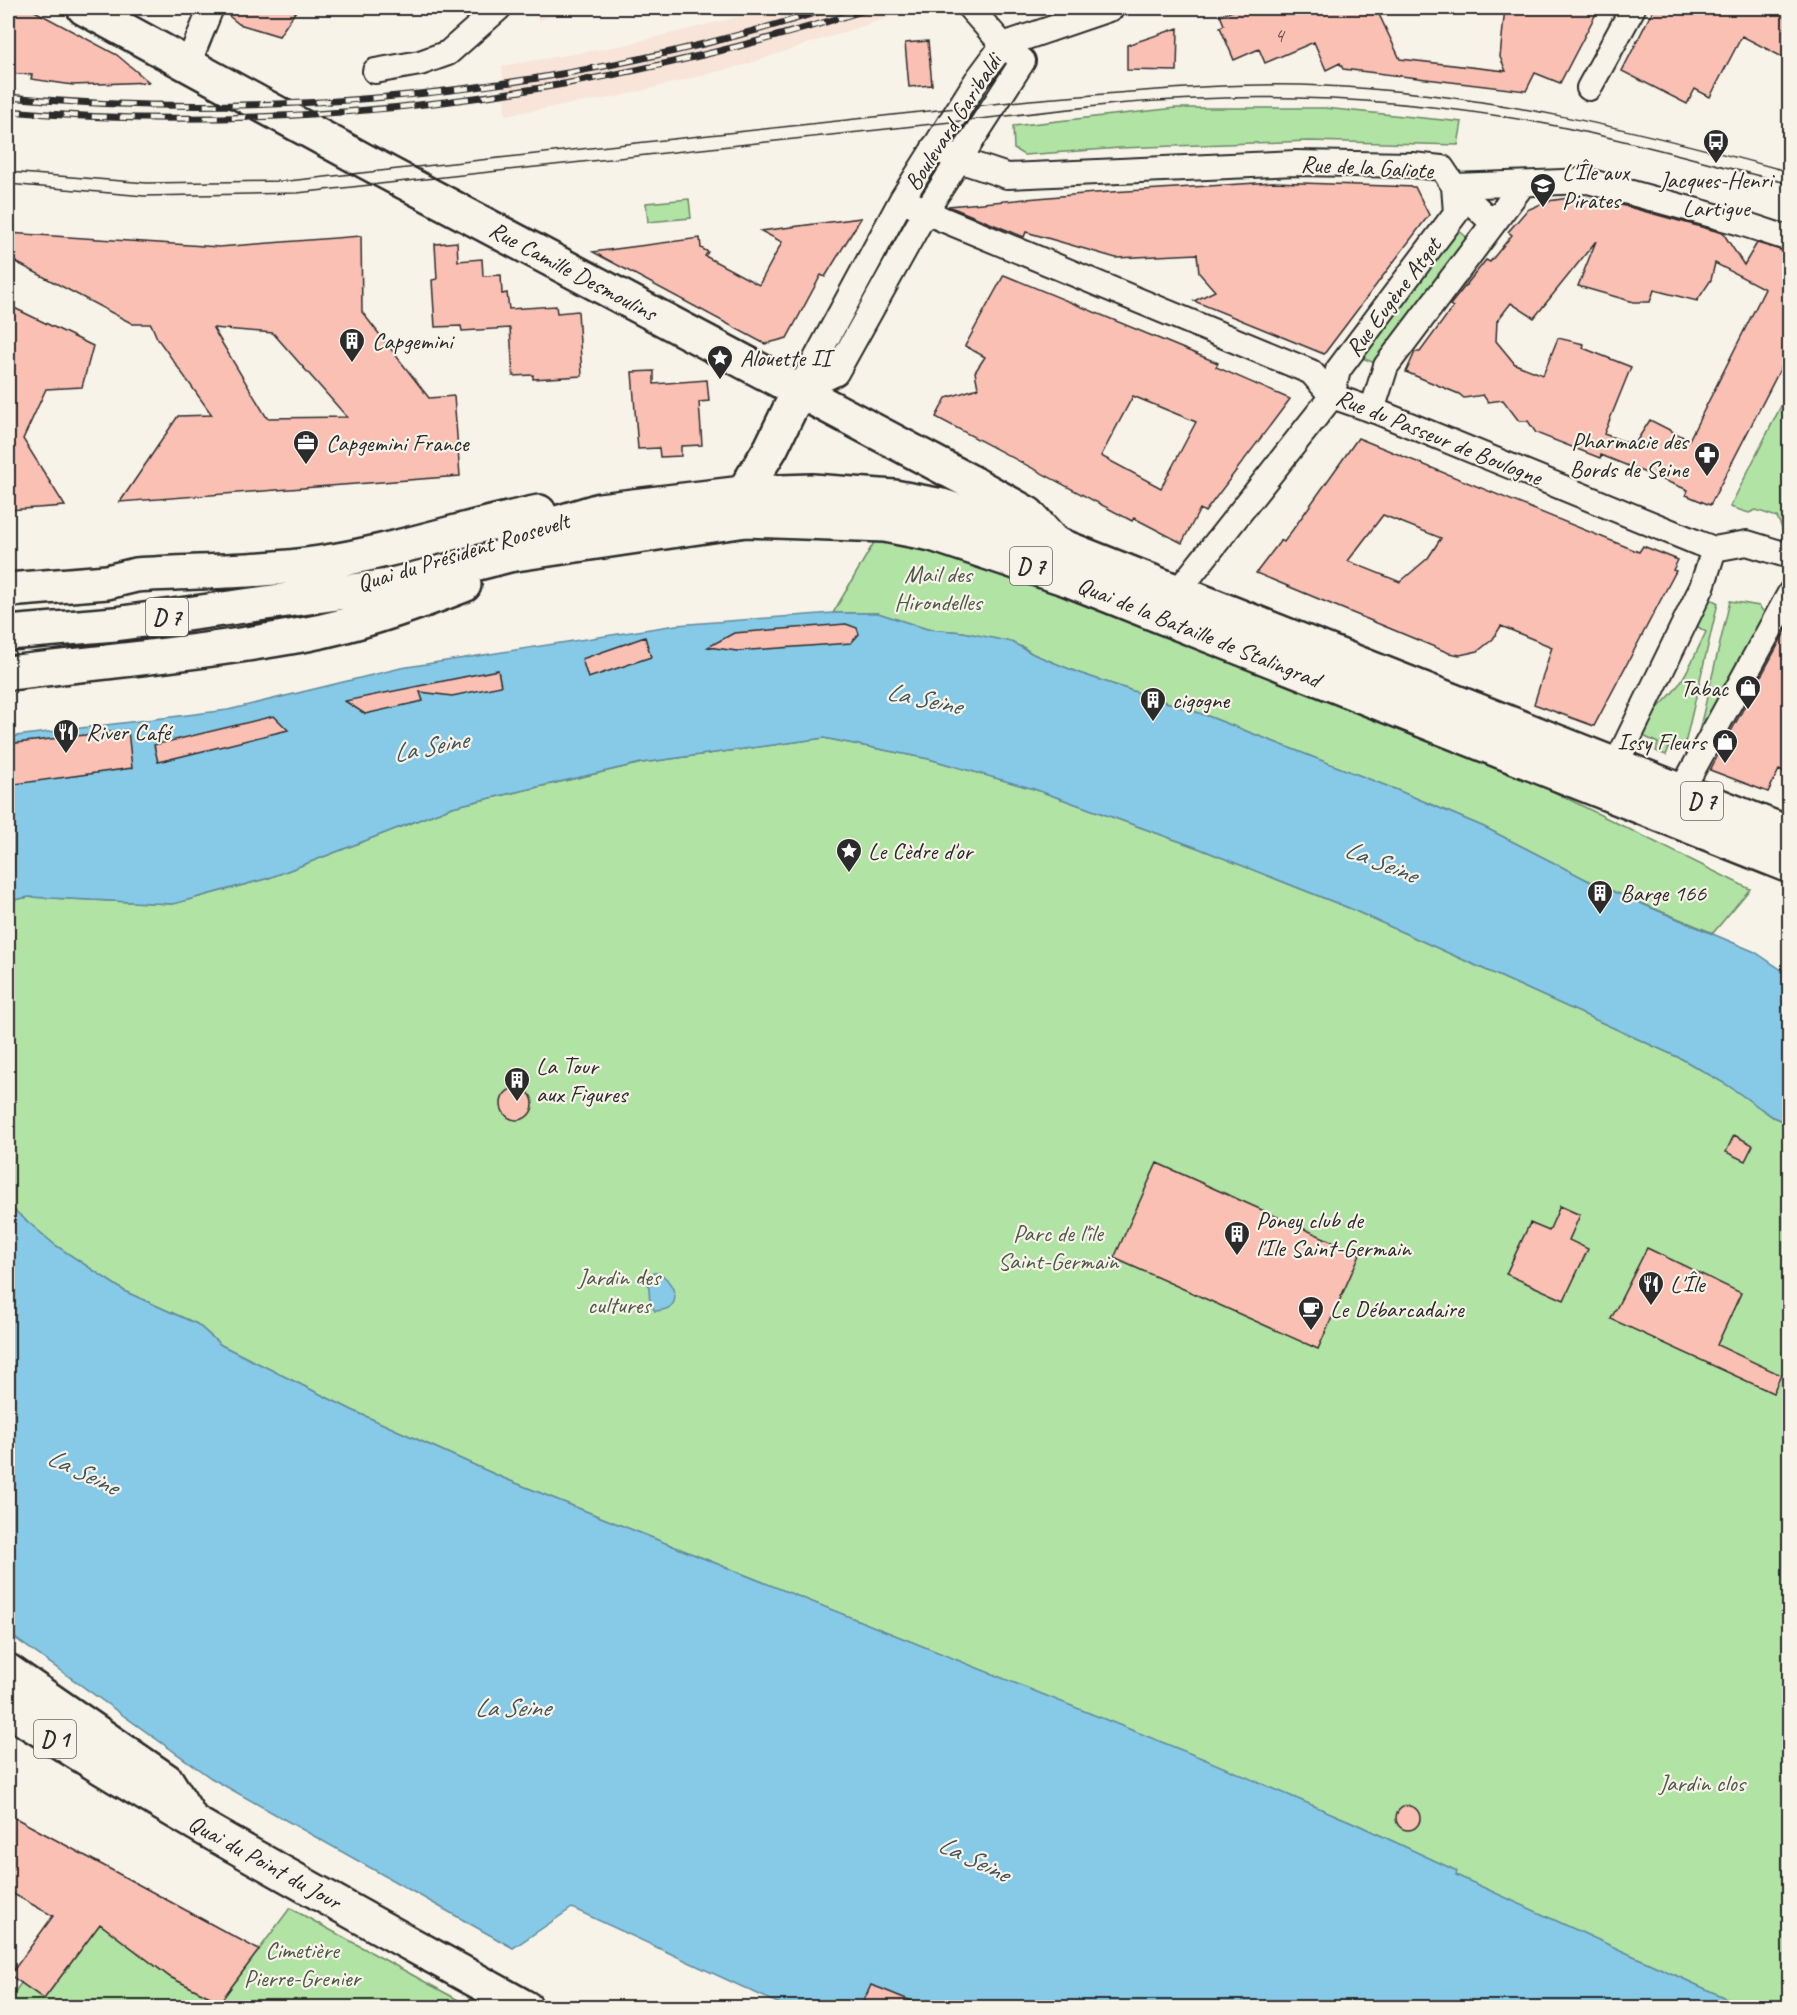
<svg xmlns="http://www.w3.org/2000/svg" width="1797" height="2015" font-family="Caveat,sans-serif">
<rect width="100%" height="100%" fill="#f7f3e8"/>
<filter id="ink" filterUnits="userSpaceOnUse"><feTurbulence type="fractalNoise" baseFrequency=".0167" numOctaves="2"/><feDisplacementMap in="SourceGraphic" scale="12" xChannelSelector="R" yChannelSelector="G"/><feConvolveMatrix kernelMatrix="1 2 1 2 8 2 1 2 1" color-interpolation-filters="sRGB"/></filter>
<g filter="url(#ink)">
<path fill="#f8e4d8" d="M 537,8 L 584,8 L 538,20 Z
M 775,8 L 917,8 L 747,64 L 621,96 L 505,115 L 502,66 L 620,46 Z"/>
<path fill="#b0e3a4" stroke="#6e8768" stroke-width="1.5" d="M 1176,108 L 1324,108 L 1462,122 L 1458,145 L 1309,141 L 1120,148 L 1024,155 L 1014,149 L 1013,126 Z
M 689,199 L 691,218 L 648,222 L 646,203 Z
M 1456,228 L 1471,241 L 1378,364 L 1359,357 Z
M 1789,390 L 1790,530 L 1789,530 L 1782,528 L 1777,517 L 1756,510 L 1749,513 L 1730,507 Z
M 883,527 L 1423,727 L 1750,889 L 1713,933 L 1593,883 L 1484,827 L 1397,790 L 1205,715 L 1079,673 L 1033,654 L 1023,647 L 963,632 L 927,629 L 878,613 L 833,613 Z
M 1709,598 L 1718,603 L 1684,748 L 1670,745 L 1666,755 L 1656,751 L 1658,743 L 1643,736 C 1647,713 1664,705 1677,687 C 1689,671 1697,650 1706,632 L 1695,625 Z
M 1730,601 L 1759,606 L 1766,615 L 1706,734 L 1699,731 Z
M 824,738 L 929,759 L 1034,789 L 1198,848 L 1349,908 L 1682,1059 L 1728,1085 L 1773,1117 L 1789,1124 L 1789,2007 L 1745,2007 L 1455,1875 L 1456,1871 L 1354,1823 L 987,1672 L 503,1478 L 354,1411 L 221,1345 L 197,1324 L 126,1292 L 55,1245 L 8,1205 L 8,901 L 29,897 L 173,904 L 269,878 L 452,807 L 642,763 Z
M 290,1908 L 471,2007 L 8,2008 L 8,2002 L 21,1983 L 44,1999 L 100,1924 L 170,1977 L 220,2002 Z"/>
<path fill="#86cae8" stroke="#628a9c" stroke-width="1.5" d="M 833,613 L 878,613 L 927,629 L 963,632 L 1012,642 L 1033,654 L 1079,673 L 1205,715 L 1397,790 L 1484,827 L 1593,883 L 1755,952 L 1789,975 L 1789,1124 L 1773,1117 L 1727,1085 L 1682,1059 L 1349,908 L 1198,848 L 1034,789 L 929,759 L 824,738 L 641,763 L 452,807 L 269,878 L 173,904 L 29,897 L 8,901 L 8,737 L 228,710 L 401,668 L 676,625 Z
M 8,1205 L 55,1245 L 126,1292 L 197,1324 L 221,1345 L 354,1411 L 503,1478 L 1204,1759 L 1354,1823 L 1457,1871 L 1456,1875 L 1745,2007 L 786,2007 L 572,1908 L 513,1948 L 211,1778 L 8,1633 Z
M 654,1273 L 660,1273 C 677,1286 684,1310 655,1311 L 650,1303 L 648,1278 Z"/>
<path fill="#fbc0b4" stroke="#2b2b2b" stroke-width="1.5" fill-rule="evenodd" d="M 8,8 L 29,8 L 117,55 L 149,82 L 73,85 L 31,79 L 32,75 L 8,73 Z
M 225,8 L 298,8 L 279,36 L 239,24 L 224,12 Z
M 1242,8 L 1376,8 L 1400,59 L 1506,71 L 1500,57 L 1505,8 L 1599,8 L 1560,83 L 1535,73 L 1526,91 L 1343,69 L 1340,63 L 1326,70 L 1314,42 L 1265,63 L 1259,49 L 1234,60 L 1220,27 L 1224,25 L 1220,15 Z
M 1654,8 L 1790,8 L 1790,61 L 1742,36 L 1710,97 L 1695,89 L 1687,104 L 1622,71 Z
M 1178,28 L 1177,71 L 1127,70 L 1127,45 Z
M 928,41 L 932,85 L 909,87 L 905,43 Z
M 1273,182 L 1415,187 L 1429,215 L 1324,354 L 1194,301 L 1215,291 L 1199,273 L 1197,254 L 1116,258 L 1026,232 L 1024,237 L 948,206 L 1095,193 Z
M 1576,197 L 1603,200 L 1723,233 L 1744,265 L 1757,243 L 1790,253 L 1790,350 L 1710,505 L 1686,495 L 1688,490 L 1601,455 L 1600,458 L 1536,433 L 1528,421 L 1519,421 L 1503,400 L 1488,402 L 1483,395 L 1464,398 L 1459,394 L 1406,372 L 1415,352 L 1420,352 L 1453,307 L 1450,305 L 1486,260 L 1490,262 L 1512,235 L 1508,232 L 1527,210 L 1548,201 ZM 1596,241 L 1578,286 L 1634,302 L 1650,302 L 1654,290 L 1697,301 L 1711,280 L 1715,263 L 1765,289 L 1689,440 L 1650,420 L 1634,445 L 1604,434 L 1631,367 L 1583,348 L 1584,344 L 1558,338 L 1543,375 L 1515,364 L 1496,341 L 1497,321 L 1511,303 L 1534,318 Z
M 861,218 L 825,277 L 821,275 L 787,338 L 765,344 L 593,252 L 700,238 L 701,248 L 708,252 L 705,256 L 759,285 L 782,242 L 761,231 Z
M 8,233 L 219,247 L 361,236 L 362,312 L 429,398 L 454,396 L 460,476 L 120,502 L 178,416 L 212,415 L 157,338 L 151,324 L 133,324 L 8,258 ZM 213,328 L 273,333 L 347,417 L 267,418 Z
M 457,242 L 458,261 L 482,259 L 483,276 L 501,275 L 502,294 L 507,293 L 509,309 L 556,306 L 557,313 L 578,311 L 582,376 L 533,379 L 533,375 L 513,376 L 510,328 L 462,331 L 461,326 L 435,327 L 432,280 L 437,279 L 435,244 Z
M 1004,275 L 1218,363 L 1216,367 L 1290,399 L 1205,512 L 1200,509 L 1182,543 L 1134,518 L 1132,521 L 936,417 L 946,398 L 978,388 L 975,372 L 985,357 L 965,346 ZM 1133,396 L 1196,422 L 1161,488 L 1101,456 Z
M 8,305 L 93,346 L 82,387 L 46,389 L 23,439 L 65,506 L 8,510 Z
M 654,371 L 654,384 L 707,380 L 709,401 L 699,402 L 702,445 L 681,446 L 681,456 L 660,457 L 659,448 L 638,449 L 632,372 Z
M 1358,438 L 1639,552 L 1643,546 L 1678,560 L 1673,570 L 1676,571 L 1594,726 L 1534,704 L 1552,647 L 1501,626 L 1493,639 L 1478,651 L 1460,655 L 1449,653 L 1256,573 L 1281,540 L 1284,542 ZM 1383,515 L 1441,538 L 1428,558 L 1400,582 L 1348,561 Z
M 1790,623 L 1790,775 L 1779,770 L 1768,792 L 1710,770 Z
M 846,624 L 857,628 L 859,634 L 851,643 L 737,651 L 708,647 L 734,633 Z
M 645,637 L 651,657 L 588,678 L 582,659 Z
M 498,670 L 501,686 L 452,696 L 420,692 L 423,701 L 365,714 L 345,701 Z
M 274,716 L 288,730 L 158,762 L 154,745 Z
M 128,730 L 132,768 L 8,785 L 8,744 Z
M501 1104a16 16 0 1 1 32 0a16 16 0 1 1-32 0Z
M 1734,1135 L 1753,1145 L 1745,1161 L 1726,1152 Z
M 1157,1163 L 1360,1254 L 1318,1349 L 1114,1258 Z
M 1560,1206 L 1580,1215 L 1569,1240 L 1588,1249 L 1564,1300 L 1506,1274 L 1530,1223 L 1549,1231 Z
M 1647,1248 L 1741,1293 L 1717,1345 L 1781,1375 L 1773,1393 L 1611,1319 Z
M1396 1818a12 12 0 1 1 24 0a12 12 0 1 1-24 0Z
M 8,1814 L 156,1894 L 259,1950 L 220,2002 L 170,1977 L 100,1924 L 44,1999 L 10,1975 L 53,1916 L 8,1891 Z
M 871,1985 L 882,1989 L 926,2007 L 861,2007 Z"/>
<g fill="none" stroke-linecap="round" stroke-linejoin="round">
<defs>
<path id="street" d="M 188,64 L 211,8
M 375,71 L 420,63 L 448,53 L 499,8
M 1589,88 L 1633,8
M 934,147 L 959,160 L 1007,176 L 1296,163 L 1412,165 L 1442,168 L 1454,186 L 1493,223
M 1454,186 L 1588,181 L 1741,223 L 1790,239
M 902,199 L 942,219 L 1311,372 L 1332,396 L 1378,412 L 1698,543 L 1714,549 L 1747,543 L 1790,556
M 799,390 L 902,199 L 977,80 L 1003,45 L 1112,8
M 799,390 L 836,373 L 926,211 L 1023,61 L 1003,45 L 970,8
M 1372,410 L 1386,366 L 1523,184
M 1178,591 L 1332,396 L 1338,370 L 1456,213 L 1454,186
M 1616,764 L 1702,587 L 1714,549
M 1680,793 L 1790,593"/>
<path id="secondary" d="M 84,8 L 363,160 L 969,481 L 1028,514 L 1054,543"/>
<path id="primary" d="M 743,493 L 771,448 L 799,390
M 511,537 L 600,510 L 743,493 L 812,491 L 894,497 L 942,506 L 1054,543 L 1790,834
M 8,590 L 107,582 L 136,575 C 195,571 262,572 320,563 C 394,552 465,527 539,512
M 8,633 L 115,624 L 388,586 L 509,555 L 746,520 L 885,525 L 932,534 L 1067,579 L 1790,866
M 8,673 C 107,662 208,652 307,634 C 360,624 413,605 464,585
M 8,1671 L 167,1781 L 189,1816
M 8,1709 C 175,1817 352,1911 526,2008"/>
</defs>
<use href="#street" stroke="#2b2b2b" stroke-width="28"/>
<use href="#secondary" stroke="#2b2b2b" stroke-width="38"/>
<use href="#primary" stroke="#2b2b2b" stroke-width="38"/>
<use href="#street" stroke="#f7f3e8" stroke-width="24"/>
<use href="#secondary" stroke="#f7f3e8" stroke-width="33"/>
<use href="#primary" stroke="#f7f3e8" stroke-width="33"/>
<path stroke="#2b2b2b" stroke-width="1.5" d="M 8,172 L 147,183 L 288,181 L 1030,100 C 1129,93 1226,81 1325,86 C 1484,93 1637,130 1790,172
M 8,184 L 144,196 L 297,193 L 1116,104 C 1260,91 1404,97 1546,124 C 1628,140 1709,163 1790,184"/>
<defs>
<path id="rail" d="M 8,97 C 283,122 567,92 831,8
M 8,111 C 299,136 594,96 872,8"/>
</defs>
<use href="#rail" stroke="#2b2b2b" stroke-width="7"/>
<use href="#rail" stroke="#f7f3e8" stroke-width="4.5" stroke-dasharray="14" stroke-linecap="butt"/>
</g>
</g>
<defs>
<symbol id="bus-pin" viewBox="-11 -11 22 30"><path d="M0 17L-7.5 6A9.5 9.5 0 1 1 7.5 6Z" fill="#2b2b2b" stroke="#f7f3e8"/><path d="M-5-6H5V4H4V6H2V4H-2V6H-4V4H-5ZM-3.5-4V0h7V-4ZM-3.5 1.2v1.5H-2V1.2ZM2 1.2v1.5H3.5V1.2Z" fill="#fff"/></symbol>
<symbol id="school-pin" viewBox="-11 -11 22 30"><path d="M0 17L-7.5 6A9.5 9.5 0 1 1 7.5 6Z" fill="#2b2b2b" stroke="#f7f3e8"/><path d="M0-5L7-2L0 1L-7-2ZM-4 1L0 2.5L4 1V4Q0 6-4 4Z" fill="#fff"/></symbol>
<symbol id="building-pin" viewBox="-11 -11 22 30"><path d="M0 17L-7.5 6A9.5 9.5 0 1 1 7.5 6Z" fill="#2b2b2b" stroke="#f7f3e8"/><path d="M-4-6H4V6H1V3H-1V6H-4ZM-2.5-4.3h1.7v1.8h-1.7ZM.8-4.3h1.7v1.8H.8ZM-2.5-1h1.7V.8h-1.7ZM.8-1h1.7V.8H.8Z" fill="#fff"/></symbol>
<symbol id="sight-pin" viewBox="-11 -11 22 30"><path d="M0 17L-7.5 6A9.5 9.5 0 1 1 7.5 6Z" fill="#2b2b2b" stroke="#f7f3e8"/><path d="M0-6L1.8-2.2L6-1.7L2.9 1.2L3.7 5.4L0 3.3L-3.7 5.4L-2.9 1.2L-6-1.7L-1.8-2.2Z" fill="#fff"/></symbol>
<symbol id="office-pin" viewBox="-11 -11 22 30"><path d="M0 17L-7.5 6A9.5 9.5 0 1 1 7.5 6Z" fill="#2b2b2b" stroke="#f7f3e8"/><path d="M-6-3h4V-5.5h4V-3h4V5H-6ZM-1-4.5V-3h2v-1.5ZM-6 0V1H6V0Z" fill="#fff"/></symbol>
<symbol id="pharmacy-pin" viewBox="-11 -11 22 30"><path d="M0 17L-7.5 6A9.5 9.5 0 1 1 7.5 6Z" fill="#2b2b2b" stroke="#f7f3e8"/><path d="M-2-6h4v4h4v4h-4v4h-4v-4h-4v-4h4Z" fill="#fff"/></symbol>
<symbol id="shop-pin" viewBox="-11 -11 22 30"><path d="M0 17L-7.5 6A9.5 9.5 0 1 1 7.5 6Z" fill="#2b2b2b" stroke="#f7f3e8"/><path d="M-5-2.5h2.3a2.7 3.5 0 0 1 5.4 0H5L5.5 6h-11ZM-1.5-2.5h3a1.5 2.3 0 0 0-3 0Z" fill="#fff"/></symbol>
<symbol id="restaurant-pin" viewBox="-11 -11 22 30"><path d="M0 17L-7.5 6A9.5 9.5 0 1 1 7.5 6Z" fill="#2b2b2b" stroke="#f7f3e8"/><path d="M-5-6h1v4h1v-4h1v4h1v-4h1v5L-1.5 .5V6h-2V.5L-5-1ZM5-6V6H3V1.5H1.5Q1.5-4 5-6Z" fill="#fff"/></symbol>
<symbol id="cafe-pin" viewBox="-11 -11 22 30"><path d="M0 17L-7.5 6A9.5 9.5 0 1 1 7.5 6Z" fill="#2b2b2b" stroke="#f7f3e8"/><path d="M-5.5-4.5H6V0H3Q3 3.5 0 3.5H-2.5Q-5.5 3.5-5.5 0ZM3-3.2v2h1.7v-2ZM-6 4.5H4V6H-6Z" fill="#fff"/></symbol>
</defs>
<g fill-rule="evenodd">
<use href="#bus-pin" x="1701" y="127" width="30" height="40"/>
<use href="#school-pin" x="1528" y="171" width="30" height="40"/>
<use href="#building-pin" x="337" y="326" width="30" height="40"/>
<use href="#sight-pin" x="705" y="343" width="30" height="40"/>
<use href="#office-pin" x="291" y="428" width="30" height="40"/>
<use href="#pharmacy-pin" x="1692" y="440" width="30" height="40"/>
<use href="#shop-pin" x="1733" y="673" width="30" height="40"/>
<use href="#building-pin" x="1138" y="685" width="30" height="40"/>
<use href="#restaurant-pin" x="51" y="717" width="30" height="40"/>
<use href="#shop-pin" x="1710" y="727" width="30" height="40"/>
<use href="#sight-pin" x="834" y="836" width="30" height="40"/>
<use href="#building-pin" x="1585" y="878" width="30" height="40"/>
<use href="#building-pin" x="502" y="1065" width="30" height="40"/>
<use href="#building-pin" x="1222" y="1219" width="30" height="40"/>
<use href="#restaurant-pin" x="1636" y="1269" width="30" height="40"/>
<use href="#cafe-pin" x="1296" y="1294" width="30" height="40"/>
</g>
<g text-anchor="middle" stroke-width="4.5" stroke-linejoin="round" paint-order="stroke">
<g font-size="21" fill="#5f504d">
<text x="1279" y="42">4</text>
</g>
<g fill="#f7f3e8" stroke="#686764" stroke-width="1.5">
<rect x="1010" y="547" width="42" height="38" rx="4.5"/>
<rect x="146" y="598" width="42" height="38" rx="4.5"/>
<rect x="1681" y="782" width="42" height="38" rx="4.5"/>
<rect x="34" y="1720" width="42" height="38" rx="4.5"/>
</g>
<g font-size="22" font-weight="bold" fill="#2b2b2b">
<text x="1031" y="574">D 7</text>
<text x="167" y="625">D 7</text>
<text x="1702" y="809">D 7</text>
<text x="55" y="1747">D 1</text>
</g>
<g font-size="24" fill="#2b2b2b" stroke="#f7f3e8">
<text transform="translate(953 122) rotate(-57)" y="8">Boulevard Garibaldi</text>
<text transform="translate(1367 167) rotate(3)" y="8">Rue de la Galiote</text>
<text transform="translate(573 271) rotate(28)" y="8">Rue Camille Desmoulins</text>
<text transform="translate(1393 297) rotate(-53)" y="8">Rue Eugène Atget</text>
<text transform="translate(1439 437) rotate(22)" y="8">Rue du Passeur de Boulogne</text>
<text transform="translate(463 552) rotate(-17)" y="8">Quai du Président Roosevelt</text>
<text transform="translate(1199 632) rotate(22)" y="8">Quai de la Bataille de Stalingrad</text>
<text transform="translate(265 1862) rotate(29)" y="8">Quai du Point du Jour</text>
</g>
<g font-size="24" fill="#2b2b2b" stroke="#f7f3e8" text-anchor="start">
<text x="1562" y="180">L'Île aux<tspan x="1562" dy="28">Pirates</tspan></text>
<text x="1716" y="188" text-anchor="middle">Jacques-Henri<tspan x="1716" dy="28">Lartigue</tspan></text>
<text x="372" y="349">Capgemini</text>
<text x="740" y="366">Alouette II</text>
<text x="1688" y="449" text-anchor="end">Pharmacie des<tspan x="1688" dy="28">Bords de Seine</tspan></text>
<text x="326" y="451">Capgemini France</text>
<text x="1728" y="696" text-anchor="end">Tabac</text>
<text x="1172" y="708">cigogne</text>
<text x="86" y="740">River Café</text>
<text x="1706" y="750" text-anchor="end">Issy Fleurs</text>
<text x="868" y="859">Le Cèdre d'or</text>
<text x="1620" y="901">Barge 166</text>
<text x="536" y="1074">La Tour<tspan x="536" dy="28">aux Figures</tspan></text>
<text x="1256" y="1228">Poney club de<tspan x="1256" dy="28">l'Ile Saint-Germain</tspan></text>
<text x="1670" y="1292">L'Île</text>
<text x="1330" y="1317">Le Débarcadaire</text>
</g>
<g font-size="24" fill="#4c5949" stroke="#f7f3e8">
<text x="938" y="582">Mail des<tspan x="938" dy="28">Hirondelles</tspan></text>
<text x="1058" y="1241">Parc de l'île<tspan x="1058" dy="28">Saint-Germain</tspan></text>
<text x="619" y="1285">Jardin des<tspan x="619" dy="28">cultures</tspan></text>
<text x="1702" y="1791">Jardin clos</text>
<text x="302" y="1958">Cimetière<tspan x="302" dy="28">Pierre-Grenier</tspan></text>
</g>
<g font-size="26" font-style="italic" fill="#42535a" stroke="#f7f3e8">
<text transform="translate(924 698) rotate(12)" y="9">La Seine</text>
<text transform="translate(430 746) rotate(-11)" y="9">La Seine</text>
<text transform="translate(1381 861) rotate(22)" y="9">La Seine</text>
<text transform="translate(83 1471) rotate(26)" y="9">La Seine</text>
<text x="512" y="1716">La Seine</text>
<text transform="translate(974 1858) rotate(26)" y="9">La Seine</text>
</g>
</g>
<rect width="1797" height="2015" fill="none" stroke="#f7f3e8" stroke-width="30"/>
<rect x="15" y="15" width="1767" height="1985" fill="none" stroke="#2b2b2b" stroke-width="2" filter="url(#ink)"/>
</svg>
